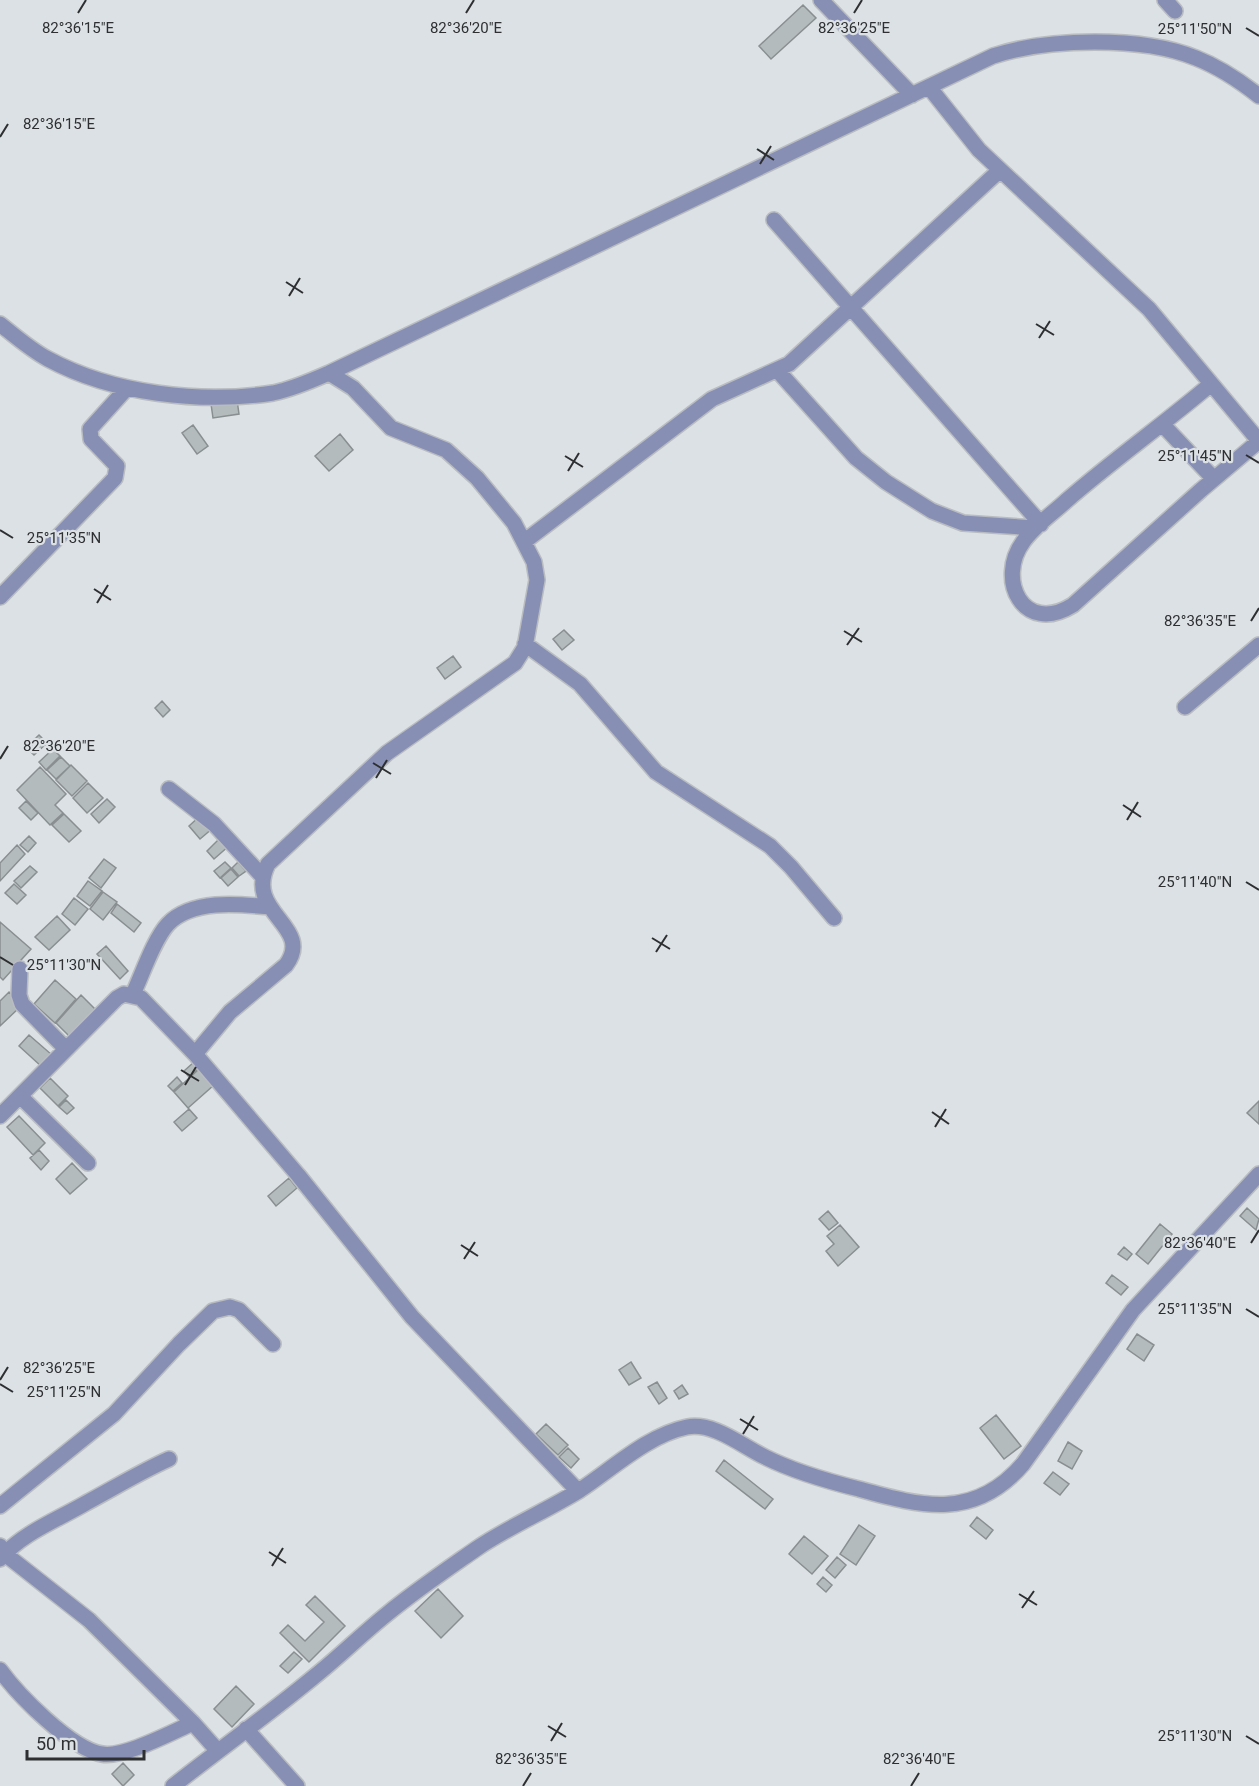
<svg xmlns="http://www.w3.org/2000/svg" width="1259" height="1786" font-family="Roboto,sans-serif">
<rect width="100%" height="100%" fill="#dce1e5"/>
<path fill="#b4bbbc" stroke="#898f91" stroke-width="1.5" d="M 803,5 L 816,18 L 771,59 L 759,46 Z
M 237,400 L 239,414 L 213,418 L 211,404 Z
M 193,425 L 208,446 L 197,454 L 182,433 Z
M 340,434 L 353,450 L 329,471 L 315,456 Z
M 564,630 L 574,640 L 562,650 L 553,639 Z
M 453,656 L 461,667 L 445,679 L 437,668 Z
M 162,701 L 170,710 L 163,717 L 155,708 Z
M 39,735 L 47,743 L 34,755 L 26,747 Z
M 53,749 L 60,756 L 46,770 L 39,762 Z
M 61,757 L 70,766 L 56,779 L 47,770 Z
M 71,765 L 87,781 L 72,796 L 56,780 Z
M 40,767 L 66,794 L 55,805 L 63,813 L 50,825 L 17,790 Z
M 88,783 L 103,798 L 87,813 L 73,798 Z
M 107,799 L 115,807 L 99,823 L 91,814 Z
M 26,801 L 38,813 L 31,820 L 19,808 Z
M 64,814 L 81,831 L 69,842 L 52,825 Z
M 201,815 L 213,828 L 200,839 L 189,826 Z
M 29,836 L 36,843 L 28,852 L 20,845 Z
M 222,836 L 230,845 L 214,859 L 207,851 Z
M 17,845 L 25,854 L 0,881 L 0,863 Z
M 104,859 L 116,868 L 101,888 L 89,878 Z
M 225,862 L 231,868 L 220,878 L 214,871 Z
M 238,862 L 246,871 L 239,876 L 232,868 Z
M 30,866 L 37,872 L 21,888 L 14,881 Z
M 231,869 L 238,877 L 228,886 L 221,878 Z
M 88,881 L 102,891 L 90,906 L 77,896 Z
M 14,884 L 26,895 L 17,904 L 5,893 Z
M 103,892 L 117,902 L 103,920 L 90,909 Z
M 74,898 L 88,909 L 75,925 L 62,914 Z
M 117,904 L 141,923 L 134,932 L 111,913 Z
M 57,916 L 70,930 L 49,950 L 35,937 Z
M 0,922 L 31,949 L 3,980 L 0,977 Z
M 106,946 L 128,971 L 120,979 L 97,954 Z
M 55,980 L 76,999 L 55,1023 L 34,1004 Z
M 9,992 L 21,1006 L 0,1026 L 0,1001 Z
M 81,995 L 96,1010 L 71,1038 L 56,1023 Z
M 29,1035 L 52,1055 L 42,1067 L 19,1046 Z
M 194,1062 L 199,1068 L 189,1077 L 184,1071 Z
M 199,1069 L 214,1085 L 188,1108 L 174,1092 Z
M 177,1077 L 182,1083 L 173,1091 L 168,1086 Z
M 50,1078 L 68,1096 L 58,1106 L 40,1088 Z
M 66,1100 L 74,1108 L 67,1114 L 59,1107 Z
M 1259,1101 L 1259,1124 L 1247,1113 Z
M 189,1109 L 197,1118 L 182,1131 L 174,1122 Z
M 19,1116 L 45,1143 L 33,1155 L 7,1127 Z
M 39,1150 L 49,1161 L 41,1170 L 30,1158 Z
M 72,1163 L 87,1179 L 70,1194 L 56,1179 Z
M 289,1178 L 297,1188 L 276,1206 L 268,1196 Z
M 1247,1208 L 1259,1219 L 1256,1230 L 1240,1216 Z
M 828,1211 L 838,1223 L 829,1230 L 819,1219 Z
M 1160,1224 L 1172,1234 L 1148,1264 L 1136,1254 Z
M 840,1225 L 859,1247 L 838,1266 L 826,1251 L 834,1244 L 827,1236 Z
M 1124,1247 L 1132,1254 L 1127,1260 L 1118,1254 Z
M 1112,1275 L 1128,1287 L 1121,1295 L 1106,1283 Z
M 1137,1334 L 1154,1345 L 1144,1361 L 1127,1349 Z
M 631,1362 L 641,1378 L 629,1385 L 619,1370 Z
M 657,1382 L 667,1398 L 659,1404 L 648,1387 Z
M 682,1385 L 688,1394 L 679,1399 L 674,1391 Z
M 996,1415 L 1021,1446 L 1004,1459 L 980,1428 Z
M 546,1424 L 568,1445 L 558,1455 L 536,1434 Z
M 1068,1442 L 1082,1451 L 1072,1469 L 1058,1461 Z
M 568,1448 L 579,1459 L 571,1468 L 559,1457 Z
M 724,1460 L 773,1499 L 765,1509 L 716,1471 Z
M 1053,1472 L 1069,1484 L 1060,1495 L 1044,1483 Z
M 977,1517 L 993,1530 L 986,1539 L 970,1526 Z
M 859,1525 L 875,1536 L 856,1565 L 840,1554 Z
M 804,1536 L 828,1556 L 812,1574 L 789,1554 Z
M 837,1557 L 846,1565 L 835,1578 L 826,1570 Z
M 823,1577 L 832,1585 L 826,1592 L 817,1584 Z
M 438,1589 L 463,1616 L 441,1638 L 415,1611 Z
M 315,1596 L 345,1626 L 309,1662 L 280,1633 L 288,1625 L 305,1641 L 324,1622 L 306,1605 Z
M 294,1652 L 302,1659 L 288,1673 L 280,1666 Z
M 236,1686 L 254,1704 L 232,1727 L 214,1709 Z
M 123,1763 L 134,1775 L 123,1786 L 112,1774 Z"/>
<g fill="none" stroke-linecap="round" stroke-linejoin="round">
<defs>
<path id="minor" d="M 821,0 L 912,95
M 1165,0 L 1175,11
M 929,87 L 979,150 L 1149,309 L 1259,441
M 774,220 L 1041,524
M 0,324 C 15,336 31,350 48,359 C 113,394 201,404 273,393 C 292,389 311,381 329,373 L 993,56 C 1048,38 1142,36 1196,58 C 1219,67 1240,81 1259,96
M 778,371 L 856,458 L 886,482 L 932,511 L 963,523 L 1035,528
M 1211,384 C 1164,424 1113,460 1066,501 C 1052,514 1034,526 1023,542 C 996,579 1023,636 1073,605 L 1201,490 L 1259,441
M 1162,424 L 1214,479
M 525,541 L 712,399 L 789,364 L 999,171
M 0,597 L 115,478 L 117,466 L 91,439 L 90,429 L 127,388
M 525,644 L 580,684 L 656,772 L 770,846 L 791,867 L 834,918
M 1185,707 L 1259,645
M 169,789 L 214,824 L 262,876
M 20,969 L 19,995 L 22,1004 L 66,1049
M 133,994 C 142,975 154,939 168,924 C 192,899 239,904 270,907
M 195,1054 L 230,1012 L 286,965 C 315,926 243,913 268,864 L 387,753 L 515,663 L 525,647 L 537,580 L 534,562 L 514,523 L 477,478 L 446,450 L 391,428 L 353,388 L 329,373
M 20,1096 L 88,1163
M 0,1116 L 117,998 L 124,994 L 141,998 L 195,1054 L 298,1175 L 412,1317 L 578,1491
M 0,1506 L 114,1414 L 179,1344 L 213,1311 L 230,1307 L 239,1310 L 273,1344
M 0,1546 L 5,1554 L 89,1620 L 193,1723 L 217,1750
M 0,1559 C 22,1533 57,1520 86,1503 C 114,1488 140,1472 169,1459
M 0,1670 C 18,1695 71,1749 102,1754 C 124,1758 172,1732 193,1723
M 246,1729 L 297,1786
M 173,1786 C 220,1749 269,1714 315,1676 C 340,1656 362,1634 387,1614 C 415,1591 446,1570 476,1549 C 508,1527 546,1511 580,1490 C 612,1469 648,1435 687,1427 C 714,1422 742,1446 765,1457 C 795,1472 827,1481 859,1489 C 923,1507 975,1520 1023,1464 L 1133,1310 L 1259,1174"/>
</defs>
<use href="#minor" stroke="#b9bdc1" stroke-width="18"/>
<use href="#minor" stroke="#888fb5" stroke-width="15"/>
</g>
<path fill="none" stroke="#2d2f31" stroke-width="2" d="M 78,13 L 86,0M 466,13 L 474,0M 854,13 L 862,0M 1246,28 L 1259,36M 0,137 L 8,124M 757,149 L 774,160M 760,164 L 771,146M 286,282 L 303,293M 289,296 L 300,278M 1036,324 L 1054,335M 1039,338 L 1050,321M 1246,455 L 1259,463M 565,456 L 583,467M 568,471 L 579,453M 0,530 L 13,538M 94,589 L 111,600M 97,603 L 108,585M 1251,621 L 1259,608M 844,631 L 862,642M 847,645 L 859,628M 0,759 L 8,746M 373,763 L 391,774M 376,778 L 387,760M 1123,805 L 1141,817M 1127,820 L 1138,802M 1246,882 L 1259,890M 652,938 L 670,949M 656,952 L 667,935M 0,957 L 13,965M 181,1070 L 199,1081M 185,1085 L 196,1067M 932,1112 L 949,1124M 935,1127 L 946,1109M 1251,1243 L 1259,1230M 461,1245 L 478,1256M 464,1259 L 475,1242M 1246,1309 L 1259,1317M 0,1380 L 8,1367M 0,1384 L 13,1392M 740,1419 L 758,1430M 743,1434 L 754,1416M 269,1552 L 286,1563M 272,1566 L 283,1548M 1019,1594 L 1037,1605M 1022,1608 L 1034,1591M 548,1726 L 566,1737M 1246,1736 L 1259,1744M 551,1741 L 562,1723M 523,1786 L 531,1773M 911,1786 L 919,1773"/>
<g font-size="15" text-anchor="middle" fill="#2d2f31" stroke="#dce1e5" stroke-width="4.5" stroke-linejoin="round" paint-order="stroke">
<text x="78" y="33">82°36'15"E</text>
<text x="466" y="33">82°36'20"E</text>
<text x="854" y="33">82°36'25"E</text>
<text x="1195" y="34">25°11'50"N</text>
<text x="59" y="129">82°36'15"E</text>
<text x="1195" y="461">25°11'45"N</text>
<text x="64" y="543">25°11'35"N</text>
<text x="1200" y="626">82°36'35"E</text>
<text x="59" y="751">82°36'20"E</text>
<text x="1195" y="887">25°11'40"N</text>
<text x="64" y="970">25°11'30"N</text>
<text x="1200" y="1248">82°36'40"E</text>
<text x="1195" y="1314">25°11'35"N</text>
<text x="59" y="1373">82°36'25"E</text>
<text x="64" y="1397">25°11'25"N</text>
<text x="1195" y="1741">25°11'30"N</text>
<text x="531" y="1764">82°36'35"E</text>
<text x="919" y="1764">82°36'40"E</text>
</g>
<path d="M27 1750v9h117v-9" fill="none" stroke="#2d2f31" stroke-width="3"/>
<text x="36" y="1750" font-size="18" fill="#2d2f31" stroke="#dce1e5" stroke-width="4.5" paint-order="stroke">50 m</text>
</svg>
